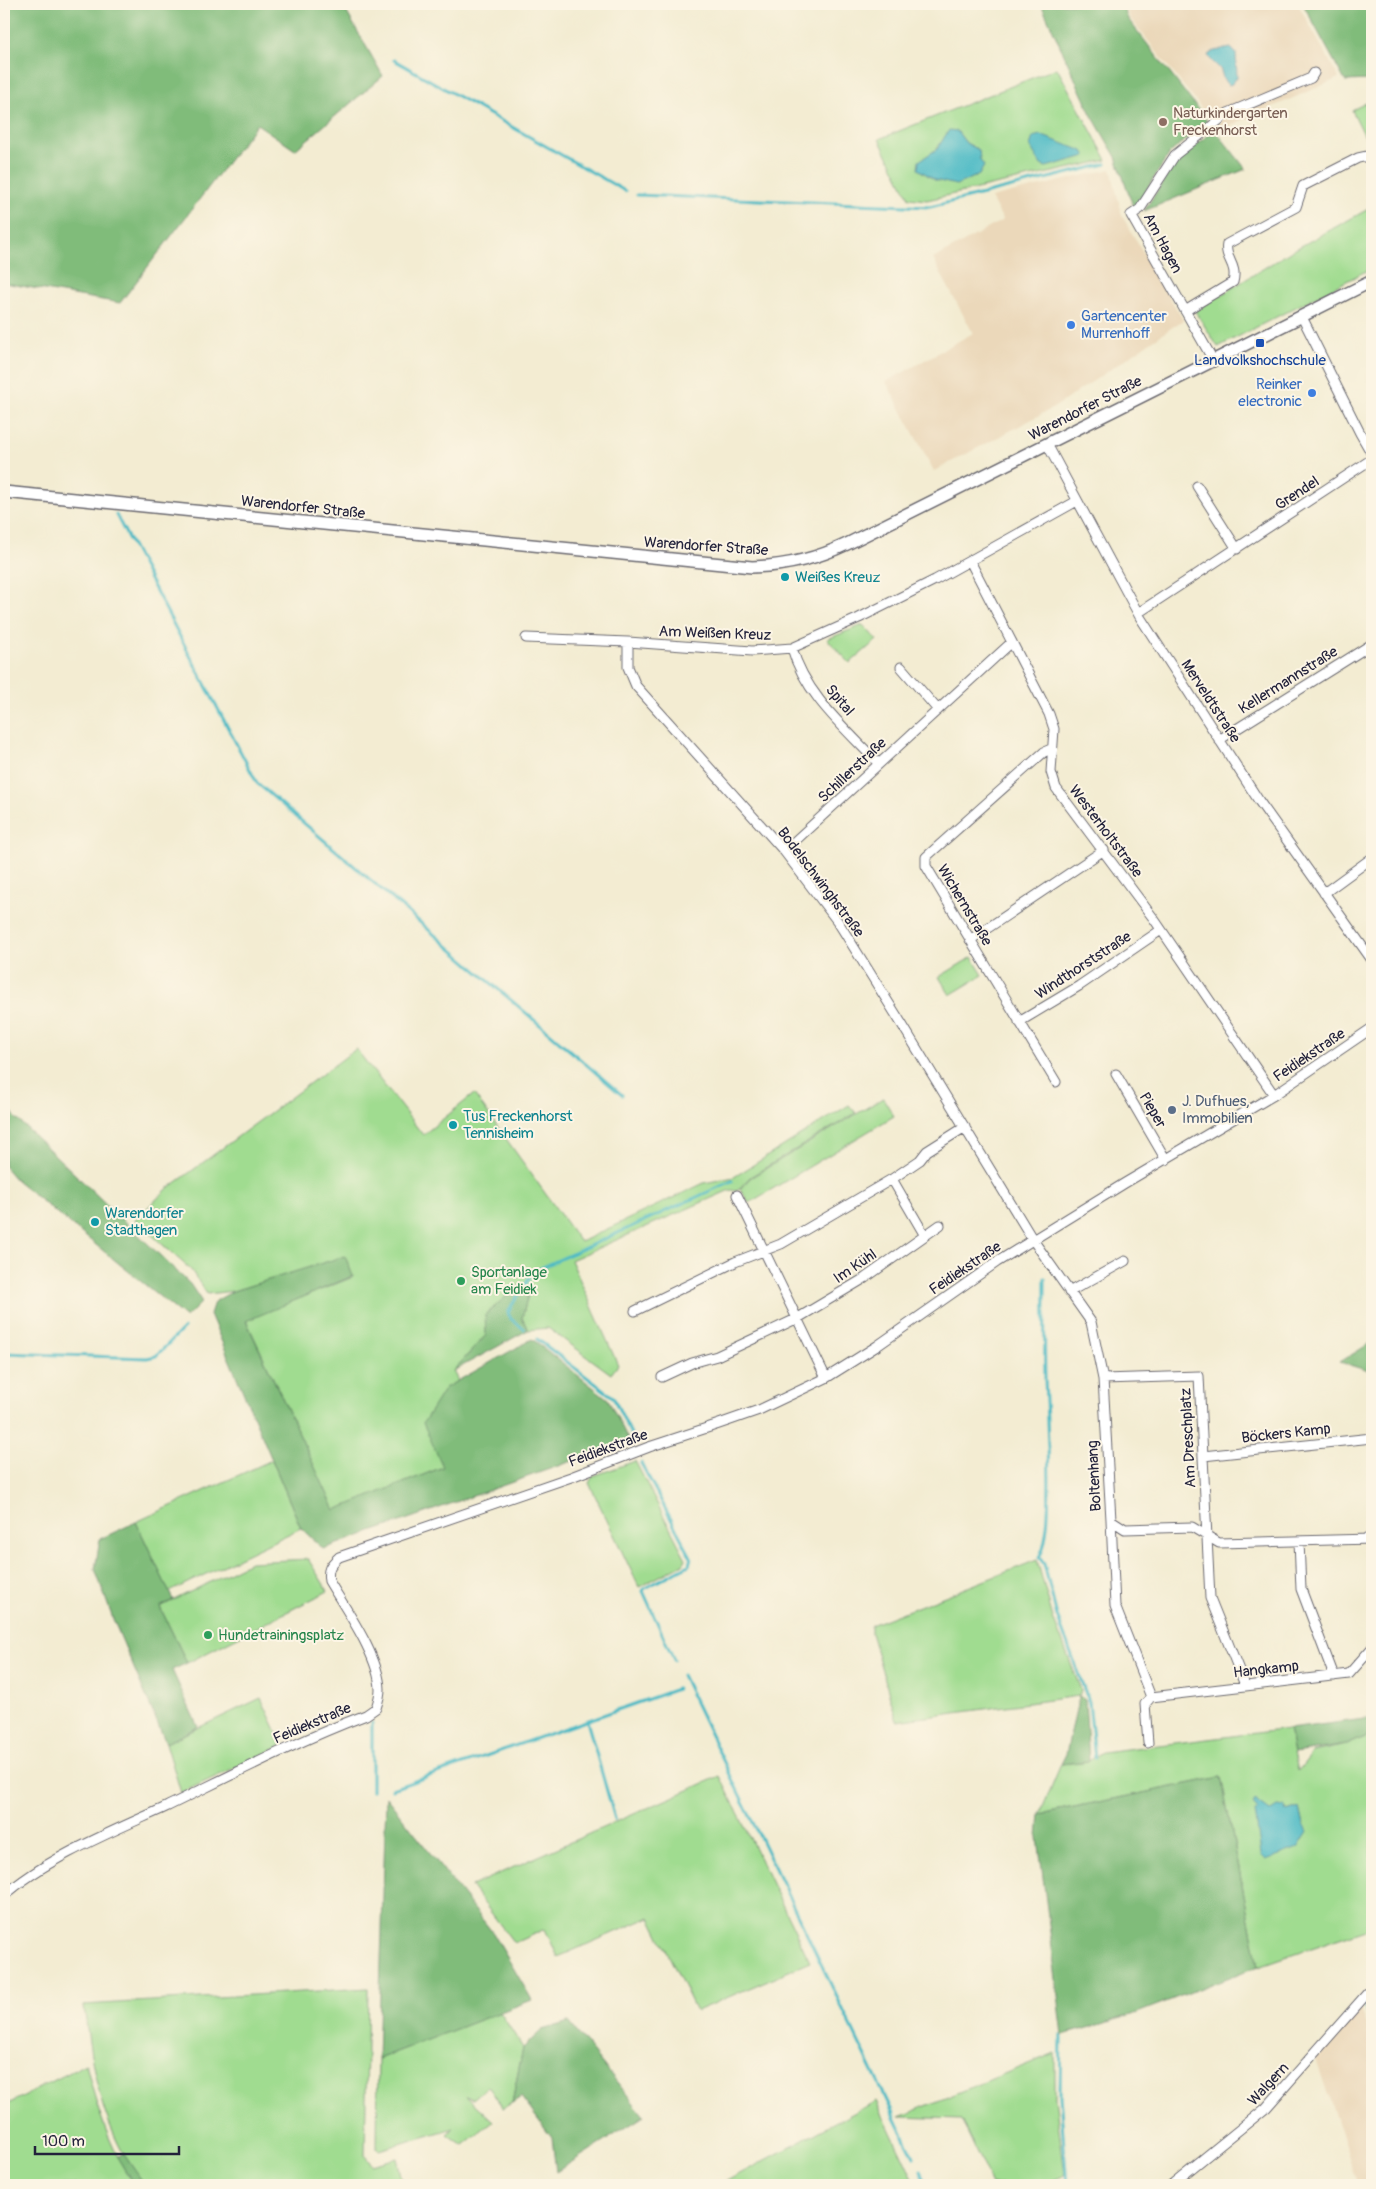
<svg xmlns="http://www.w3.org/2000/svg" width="1376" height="2189" font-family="Pangolin,sans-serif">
<rect width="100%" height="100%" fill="#fcf5e5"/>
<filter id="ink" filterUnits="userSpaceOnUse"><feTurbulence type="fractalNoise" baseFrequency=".02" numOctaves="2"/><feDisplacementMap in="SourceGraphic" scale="10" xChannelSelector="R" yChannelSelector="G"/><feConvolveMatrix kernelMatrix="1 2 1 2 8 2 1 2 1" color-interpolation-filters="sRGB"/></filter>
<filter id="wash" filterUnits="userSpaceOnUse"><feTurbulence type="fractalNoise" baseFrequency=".0096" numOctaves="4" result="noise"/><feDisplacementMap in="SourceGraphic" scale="20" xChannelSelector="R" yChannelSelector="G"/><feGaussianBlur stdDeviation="1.12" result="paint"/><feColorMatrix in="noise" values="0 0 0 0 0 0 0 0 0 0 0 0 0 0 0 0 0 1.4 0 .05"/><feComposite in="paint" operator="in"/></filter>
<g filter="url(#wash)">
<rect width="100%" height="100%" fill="#f3ecd2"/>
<path fill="#ebd8ba" d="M 1124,4 L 1298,4 L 1339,78 L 1240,121 L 1220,132 L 1130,18 Z
M 1111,169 L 1122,216 L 1183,320 L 1055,407 L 934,471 L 886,382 L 973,333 L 933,259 L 1003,220 L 991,198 Z
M 1361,2008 L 1372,2038 L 1372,2185 L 1358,2185 L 1316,2059 Z"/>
<path fill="#a0dc90" stroke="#617f66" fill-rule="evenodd" d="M 1057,68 L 1107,160 L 927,200 L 909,198 L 879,139 ZM 957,131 L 966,143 L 979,150 L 979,175 L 956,184 L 935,180 L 918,169 L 945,139 Z
M 1366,103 L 1372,115 L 1372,146 L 1370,147 L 1352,110 Z
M 1372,207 L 1372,268 L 1218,347 L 1195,311 L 1290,252 Z
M 863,625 L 877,640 L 850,663 L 827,639 Z
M 972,957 L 983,975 L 950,995 L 939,977 Z
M 356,1049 L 423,1135 L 474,1094 L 580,1242 L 704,1183 L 734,1177 L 849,1105 L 856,1113 L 750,1177 L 737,1191 L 730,1190 L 571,1260 L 618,1365 L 611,1374 L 548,1328 L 528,1330 L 522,1318 L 528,1295 L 526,1288 L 518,1286 L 486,1335 L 453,1371 L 458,1381 L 445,1388 L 443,1467 L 335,1511 L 246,1320 L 353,1277 L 345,1257 L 233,1291 L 207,1294 L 191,1270 L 135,1220 L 166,1190 Z
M 883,1098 L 894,1116 L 749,1203 L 740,1189 L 750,1178 Z
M 272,1460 L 301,1528 L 169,1592 L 136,1522 Z
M 635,1461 L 686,1559 L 683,1564 L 639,1587 L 589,1483 L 593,1476 Z
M 308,1559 L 328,1591 L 187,1663 L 160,1607 L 250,1562 Z
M 1037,1560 L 1053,1618 L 1081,1690 L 1079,1696 L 897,1721 L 871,1633 L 871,1625 Z
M 261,1698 L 283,1745 L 181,1793 L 166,1743 Z
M 1289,1729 L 1298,1771 L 1313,1752 L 1347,1745 L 1372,1734 L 1372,1927 L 1258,1966 L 1221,1777 L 1040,1814 L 1061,1764 L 1089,1761 L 1102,1752 ZM 1299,1808 L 1303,1826 L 1308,1832 L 1258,1810 L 1286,1812 Z
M 720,1776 L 810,1962 L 696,2011 L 650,1917 L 558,1957 L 545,1929 L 514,1943 L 471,1886 Z
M 368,1988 L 365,2156 L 372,2165 L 397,2158 L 402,2180 L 406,2185 L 145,2185 C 138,2175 129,2164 123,2153 C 98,2107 90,2056 84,2005 Z
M 500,2012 L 523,2048 L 512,2103 L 503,2108 L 488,2086 L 473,2099 L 466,2096 L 493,2121 L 463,2145 L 448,2134 L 454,2128 L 379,2150 L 377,2148 L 378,2059 Z
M 1055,2053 L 1055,2098 L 1065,2175 L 1043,2185 L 992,2185 L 961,2119 L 899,2117 Z
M 86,2064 C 97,2109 109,2146 134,2185 L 9,2185 L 4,2177 L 4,2106 Z
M 876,2101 L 914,2181 L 905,2185 L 719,2185 Z"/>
<path fill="#80bc7a" stroke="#516f5a" d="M 4,4 L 342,4 L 383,76 L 295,150 L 257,124 L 120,303 L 4,283 Z
M 1041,4 L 1122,4 L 1128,19 L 1207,121 L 1170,153 L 1134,209 L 1116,157 L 1091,114 Z
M 1303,4 L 1372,4 L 1372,80 L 1345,81 Z
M 1215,130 L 1246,169 L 1144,211 L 1179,157 Z
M 4,1099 L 15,1117 L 190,1284 L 202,1302 L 186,1318 L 16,1180 L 4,1166 Z
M 345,1256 L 353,1276 L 246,1321 L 335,1510 L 443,1467 L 423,1423 L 445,1388 L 532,1339 L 608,1399 L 629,1441 L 323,1549 L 301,1528 L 210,1314 L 214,1302 L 233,1291 Z
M 518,1286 L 526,1288 L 528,1295 L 522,1318 L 528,1330 L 453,1371 L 486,1335 L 485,1315 Z
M 1372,1342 L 1372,1372 L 1340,1362 Z
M 136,1522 L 173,1600 L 160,1607 L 187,1663 L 172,1670 L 198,1727 L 166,1743 L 113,1619 L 95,1569 L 100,1539 Z
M 1079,1696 L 1085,1700 L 1089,1761 L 1061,1764 L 1066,1754 Z
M 1372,1718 L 1372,1734 L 1347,1745 L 1294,1753 L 1289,1729 Z
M 1221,1777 L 1258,1966 L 1132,2015 L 1063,2035 L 1038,1838 L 1040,1814 Z
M 386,1797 L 493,1933 L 532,2000 L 378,2059 Z
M 569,2022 L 644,2116 L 556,2172 L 552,2138 L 521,2097 L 512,2103 L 523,2048 L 542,2030 Z
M 123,2153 L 145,2185 L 134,2185 L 117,2157 Z"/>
<path fill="#4cbac5" stroke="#376e80" d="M 1231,48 L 1236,53 L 1237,77 L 1232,84 L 1228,85 C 1222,79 1223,75 1220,69 C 1216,64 1212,63 1208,55 L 1214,51 Z
M 949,130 L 957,131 L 966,143 L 979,150 L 980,160 L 984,166 L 979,175 L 956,185 L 935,180 L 918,169 L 919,161 L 937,149 Z
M 1040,135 L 1083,151 L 1086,156 L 1046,167 L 1041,165 L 1030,146 L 1033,137 Z
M 1255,1800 L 1270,1811 L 1278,1806 L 1285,1807 L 1287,1812 L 1299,1808 L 1303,1826 L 1308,1832 L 1298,1848 L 1266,1860 L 1261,1855 L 1255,1812 L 1258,1810 L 1253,1804 Z"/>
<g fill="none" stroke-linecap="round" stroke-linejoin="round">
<path stroke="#4cbac5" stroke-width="3" d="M 394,60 L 625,191
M 637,195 L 930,207 L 1106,164
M 116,515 L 257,783 L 622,1095
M 1045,1278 C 1045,1312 1044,1345 1045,1378 C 1046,1413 1056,1533 1039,1557 L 1044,1564 L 1057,1616 L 1089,1702 L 1095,1758
M 524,1329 L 511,1319 L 508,1313 L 512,1305 L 534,1271 L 732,1181
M 537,1339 L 613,1397 L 632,1436
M 4,1353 L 147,1358 L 156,1356 L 184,1328
M 641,1463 L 691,1557 L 689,1565 L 645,1588 L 643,1591 L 674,1660
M 682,1675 L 914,2157
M 587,1721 L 615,1819
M 392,1789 L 677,1689
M 372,1791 L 372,1723
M 1366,2006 L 1372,2024
M 1061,2035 L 1060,2096 L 1067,2185
M 921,2171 L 928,2185"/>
</g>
</g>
<g filter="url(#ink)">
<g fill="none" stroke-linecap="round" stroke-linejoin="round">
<defs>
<path id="minor" d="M 1185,311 L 1233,282 C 1238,264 1224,259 1227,244 L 1296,207 L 1303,186 L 1358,158 L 1372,155
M 1302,317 L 1360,433 L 1372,454
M 1213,360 L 1131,215 L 1140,209 L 1175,155 L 1228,113 L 1311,78 L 1314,73
M 1047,444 L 1140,617 L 1259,801 L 1372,960
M 1197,486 L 1237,549
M 970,561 L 1049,714 L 1054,729 L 1051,772 L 1056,788 L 1154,919 L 1274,1095
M 1138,613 L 1372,459
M 526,638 L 628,642 L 752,651 L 792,648 L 859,618 L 935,580 L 1077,501
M 628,642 L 628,667 L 636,686 L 784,851 L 838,922 L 903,1026 L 1033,1240 L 1091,1322 L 1103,1379 L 1111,1520 L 1125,1529 L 1192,1527 L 1219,1543 L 1372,1539
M 792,648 C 805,695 846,729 879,764
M 901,667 L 938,710
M 1219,740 L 1372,644
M 1051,749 L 1044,752 L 926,857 L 926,866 L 1056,1082
M 784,851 L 1012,642
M 1324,893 L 1372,858
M 970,940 L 1104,850
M 1019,1022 L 1079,986 L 1161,930
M 1116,1074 L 1166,1160
M 892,1179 L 924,1234
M 737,1195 L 826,1378
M 1069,1292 L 1125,1261
M 635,1311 L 735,1262 L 781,1244 L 892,1179 L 920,1160 L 927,1151 L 965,1127
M 662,1377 L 692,1363 L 717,1356 L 798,1318 L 865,1278 L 940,1225
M 1103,1379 L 1199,1376 L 1210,1598 L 1245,1685
M 1203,1456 L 1372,1438
M 1111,1520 L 1115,1606 L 1151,1697 L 1349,1674 L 1372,1648
M 1299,1541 L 1301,1589 L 1334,1676
M 1148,1743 L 1145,1704 L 1151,1697
M 4,1896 C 44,1859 116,1830 166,1807 C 232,1775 297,1741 366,1715 L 376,1708 C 378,1702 380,1695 380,1689 C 379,1656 346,1610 329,1581 C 327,1569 330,1565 339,1557 L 571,1477 L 649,1447 L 719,1424 L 759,1410 L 826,1378 L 877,1346 L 997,1262 L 1125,1183 L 1274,1095 L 1372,1028
M 1171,2185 L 1266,2108 L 1372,1988"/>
<path id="secondary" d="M 4,492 L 752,567 C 787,566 816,559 847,544 L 1372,281"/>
</defs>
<use href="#minor" stroke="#6b6970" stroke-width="11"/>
<use href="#secondary" stroke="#6b6970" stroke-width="14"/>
<use href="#minor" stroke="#fff" stroke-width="9"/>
<use href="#secondary" stroke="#fff" stroke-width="11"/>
</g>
</g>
<circle fill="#8d6e63" stroke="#fcf5e5" stroke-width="2" cx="1163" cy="122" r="5"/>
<g fill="#3f7fe0" stroke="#fcf5e5" stroke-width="2">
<circle cx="1071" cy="325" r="5"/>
<circle cx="1312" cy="393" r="5"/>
</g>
<rect fill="#1a4fb4" stroke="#fcf5e5" stroke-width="2" x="1255" y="338" width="10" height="10" rx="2.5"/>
<g fill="#0f9aa8" stroke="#fcf5e5" stroke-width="2">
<circle cx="785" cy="577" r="5"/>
<circle cx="453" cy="1125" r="5"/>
<circle cx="95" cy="1222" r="5"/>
</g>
<circle fill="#5c6f8a" stroke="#fcf5e5" stroke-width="2" cx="1172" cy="1110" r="5"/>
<g fill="#2e9e5b" stroke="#fcf5e5" stroke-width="2">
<circle cx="461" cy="1281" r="5"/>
<circle cx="208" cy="1635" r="5"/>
</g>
<g text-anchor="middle" stroke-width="4" stroke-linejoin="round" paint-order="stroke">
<g font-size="15" fill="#785e54" stroke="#fcf5e5" text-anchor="start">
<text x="1173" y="118">Naturkindergarten<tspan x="1173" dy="17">Freckenhorst</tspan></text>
</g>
<g font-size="15" fill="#22223b" stroke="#fcf5e5">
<text transform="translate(1163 243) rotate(62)" y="5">Am Hagen</text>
<text transform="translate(1085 408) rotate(-27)" y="5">Warendorfer Straße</text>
<text transform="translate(1297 493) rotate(-33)" y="5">Grendel</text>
<text transform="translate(303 507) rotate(6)" y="5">Warendorfer Straße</text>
<text transform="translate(706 546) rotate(4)" y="5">Warendorfer Straße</text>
<text transform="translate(715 633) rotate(2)" y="5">Am Weißen Kreuz</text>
<text transform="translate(1288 680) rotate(-32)" y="5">Kellermannstraße</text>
<text transform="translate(840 700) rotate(50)" y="5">Spital</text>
<text transform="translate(1211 701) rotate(57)" y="5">Merveldtstraße</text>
<text transform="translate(852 770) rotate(-43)" y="5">Schillerstraße</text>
<text transform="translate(1106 831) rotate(53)" y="5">Westerholtstraße</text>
<text transform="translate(821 882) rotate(53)" y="5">Bodelschwinghstraße</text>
<text transform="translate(965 905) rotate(59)" y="5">Wichernstraße</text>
<text transform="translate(1083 965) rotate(-33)" y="5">Windthorststraße</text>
<text transform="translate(1309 1055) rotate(-34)" y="5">Feidiekstraße</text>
<text transform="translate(1153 1110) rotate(60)" y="5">Pieper</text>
<text transform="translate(855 1266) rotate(-34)" y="5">Im Kühl</text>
<text transform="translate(965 1268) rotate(-34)" y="5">Feidiekstraße</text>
<text transform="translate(1286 1433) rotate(-6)" y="5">Böckers Kamp</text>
<text transform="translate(1188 1438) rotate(-93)" y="5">Am Dreschplatz</text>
<text transform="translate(608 1448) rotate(-20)" y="5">Feidiekstraße</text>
<text transform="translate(1094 1476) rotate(-93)" y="5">Boltenhang</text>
<text transform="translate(1266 1669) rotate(-6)" y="5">Hangkamp</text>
<text transform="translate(312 1723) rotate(-23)" y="5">Feidiekstraße</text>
<text transform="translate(1268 2084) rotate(-47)" y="5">Walgern</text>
</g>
<g font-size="15" fill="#366cbe" stroke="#fcf5e5" text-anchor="start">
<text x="1081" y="321">Gartencenter<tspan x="1081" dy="17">Murrenhoff</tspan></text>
<text x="1302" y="389" text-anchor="end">Reinker<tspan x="1302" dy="17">electronic</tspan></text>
</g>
<g font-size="15" fill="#164399" stroke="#fcf5e5">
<text x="1260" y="365">Landvolkshochschule</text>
</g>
<g font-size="15" fill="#0d838f" stroke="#fcf5e5" text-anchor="start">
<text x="795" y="582">Weißes Kreuz</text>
<text x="463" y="1121">Tus Freckenhorst<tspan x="463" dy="17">Tennisheim</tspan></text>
<text x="105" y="1218">Warendorfer<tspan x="105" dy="17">Stadthagen</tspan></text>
</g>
<g font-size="15" fill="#4e5e75" stroke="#fcf5e5" text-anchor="start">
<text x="1182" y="1106">J. Dufhues,<tspan x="1182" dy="17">Immobilien</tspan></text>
</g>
<g font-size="15" fill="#27864d" stroke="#fcf5e5" text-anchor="start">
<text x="471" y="1277">Sportanlage<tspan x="471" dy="17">am Feidiek</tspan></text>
<text x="218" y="1640">Hundetrainingsplatz</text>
</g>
</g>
<rect width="1376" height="2189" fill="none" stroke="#fcf5e5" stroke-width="20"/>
<path d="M35 2146v8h144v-8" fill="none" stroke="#22223b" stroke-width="2.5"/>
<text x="42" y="2146" font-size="15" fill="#22223b" stroke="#fcf5e5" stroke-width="4" paint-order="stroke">100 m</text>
</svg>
